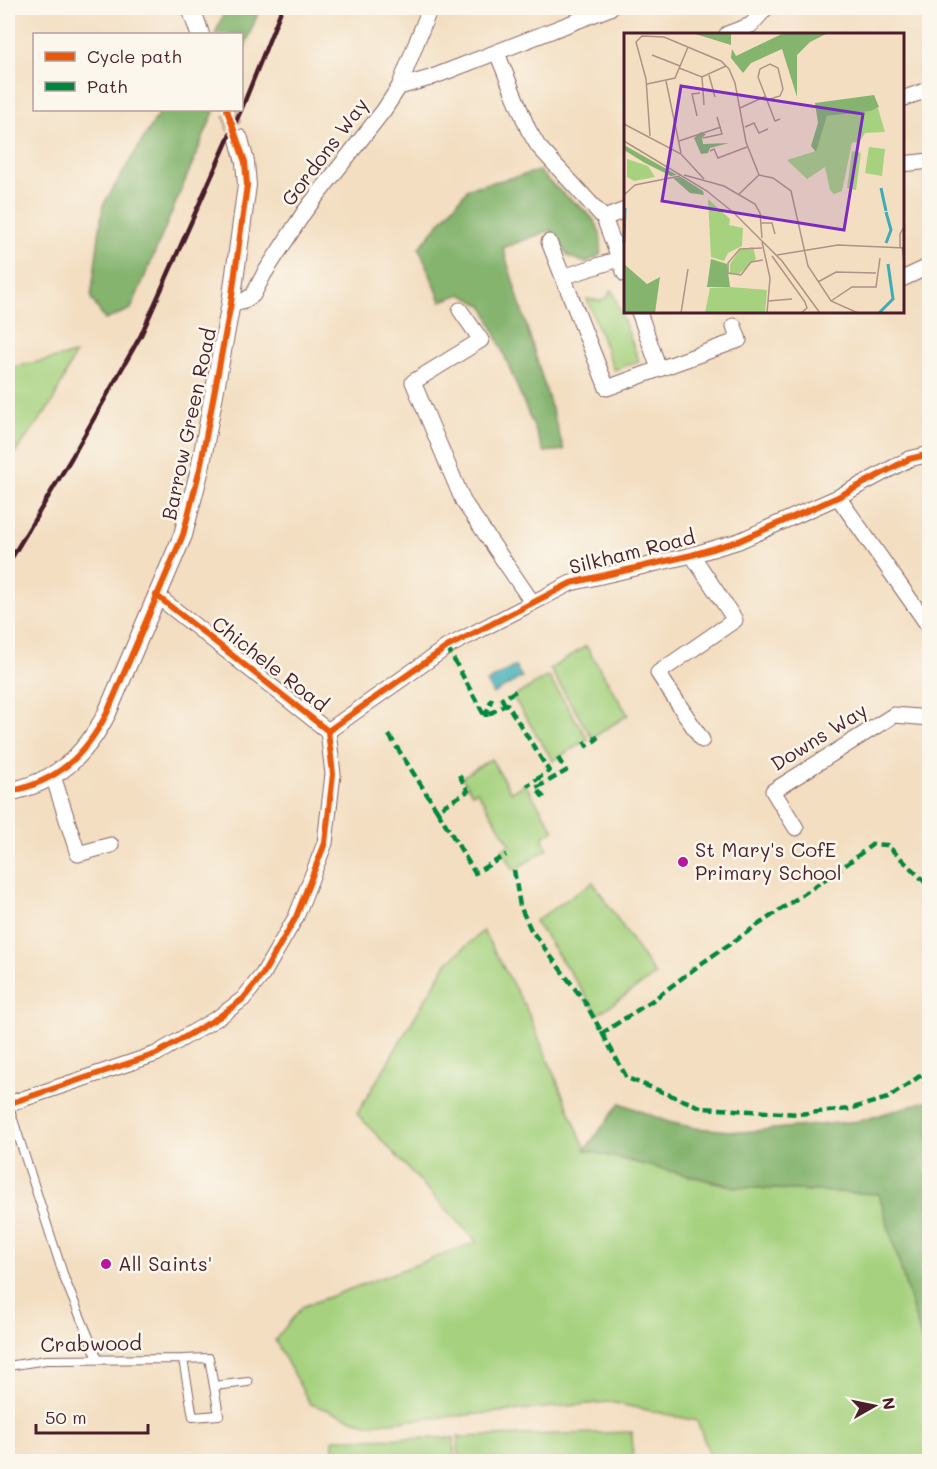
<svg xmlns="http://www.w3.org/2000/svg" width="937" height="1469" font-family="Mali,sans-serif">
<rect width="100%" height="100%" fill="#fbf7ec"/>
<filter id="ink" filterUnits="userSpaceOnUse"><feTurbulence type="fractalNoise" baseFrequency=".0167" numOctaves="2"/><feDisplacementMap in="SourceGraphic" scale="12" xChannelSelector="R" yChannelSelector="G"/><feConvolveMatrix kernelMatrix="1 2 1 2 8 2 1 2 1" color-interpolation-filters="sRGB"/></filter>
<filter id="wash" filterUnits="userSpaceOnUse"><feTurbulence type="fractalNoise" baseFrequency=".008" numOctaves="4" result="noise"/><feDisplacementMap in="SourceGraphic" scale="24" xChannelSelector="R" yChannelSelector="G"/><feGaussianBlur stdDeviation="1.35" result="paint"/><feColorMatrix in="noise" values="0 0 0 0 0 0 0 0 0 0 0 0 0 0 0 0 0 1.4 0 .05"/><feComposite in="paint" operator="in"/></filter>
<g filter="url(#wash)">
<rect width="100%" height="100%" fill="#f3dec1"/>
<path fill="#a6d27f" stroke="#787855" stroke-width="1.5" d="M 612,290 L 639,361 L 614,370 L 587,299 L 600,301 L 608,297 L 610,291 Z
M 75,354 L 52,403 L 8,462 L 8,368 Z
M 586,646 L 628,715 L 592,738 L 550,669 Z
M 548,676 L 588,739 L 553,761 L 513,697 Z
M 491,759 L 511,792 L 525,784 L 554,830 L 542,838 L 548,849 L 514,870 L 502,850 L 510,844 L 477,791 L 472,793 L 462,777 Z
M 593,882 L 655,975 L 598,1014 L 535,921 Z
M 483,931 L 526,1008 L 586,1150 L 735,1187 L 879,1194 L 929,1365 L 929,1461 L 712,1461 L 697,1421 L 610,1402 L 367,1424 L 310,1404 L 275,1340 L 302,1307 L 477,1242 L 357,1114 L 447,963 Z
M 632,1432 L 633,1461 L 459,1461 L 458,1437 Z
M 454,1438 L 454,1461 L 333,1461 L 333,1439 Z"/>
<path fill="#84b46e" stroke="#676a4c" stroke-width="1.5" d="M 226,8 L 260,8 L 242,54 L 242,34 L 215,34 Z
M 161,110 L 213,110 L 214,112 L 131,309 L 105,320 L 91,298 L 103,205 Z
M 539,171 C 546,178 552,185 560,191 C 584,211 606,219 600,255 L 586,263 L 569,257 L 551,230 L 503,248 L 564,450 L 544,452 L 484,306 L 461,294 L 441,301 L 419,248 L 469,188 Z
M 929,1100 L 929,1365 L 879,1194 L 735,1187 L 585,1150 L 620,1103 L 668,1122 L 695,1128 L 743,1132 L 860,1121 Z"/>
<path fill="#3cadb6" stroke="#436670" stroke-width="1.5" d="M 515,666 L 522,677 L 493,694 L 487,682 Z"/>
</g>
<g filter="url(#ink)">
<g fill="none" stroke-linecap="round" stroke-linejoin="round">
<path stroke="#d1b8a3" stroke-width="18" stroke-dasharray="18 9" stroke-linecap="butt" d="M 227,110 L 239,139"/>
<defs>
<path id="service" d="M 8,1104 L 65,1280 L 98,1359
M 209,1358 L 219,1415 L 193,1417 L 183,1359 Z
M 8,1366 L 46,1360 L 183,1359
M 214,1386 L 248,1382"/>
<path id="minor" d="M 727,34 L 751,25 L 766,8
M 497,53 L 528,129 L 538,146 L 604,218 L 625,274
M 399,87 L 430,78 L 610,8
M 902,99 L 930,89
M 902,164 L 930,161
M 604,218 L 625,210
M 549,242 L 607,388 L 739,340 L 734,326
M 563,277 L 619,259
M 902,279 L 930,266
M 231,303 L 242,302 L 253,295 L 264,274 L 305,211 L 384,110 L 399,87 L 430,8
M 460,310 L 481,340 L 413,382 L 463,501 L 532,602
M 639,312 L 659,369
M 838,497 L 930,628
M 692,555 L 735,620 L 658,673 L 702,740
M 328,731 L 447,647 L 571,583 L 692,555 L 739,541 L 838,497 L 909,459 L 930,454
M 53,776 L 78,854 L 111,845
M 796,828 L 773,791 L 894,715 L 930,718
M 8,1104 L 156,1054 L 219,1017 L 243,999 L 263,974 L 296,917 L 325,843 L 333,774 L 328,731 L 156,595"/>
<path id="tertiary" d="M 191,8 L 200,34
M 8,792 C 57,782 85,756 107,713 L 183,535 L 200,469 L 231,303 L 247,185 L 245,162 L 239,139"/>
</defs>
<use href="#service" stroke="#856260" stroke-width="10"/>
<use href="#minor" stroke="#856260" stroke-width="17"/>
<use href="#tertiary" stroke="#856260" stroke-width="20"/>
<use href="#service" stroke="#fff" stroke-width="8"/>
<use href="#minor" stroke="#fff" stroke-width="15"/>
<use href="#tertiary" stroke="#fff" stroke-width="18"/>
<path stroke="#4a1f2b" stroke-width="4.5" d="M 242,108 L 282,8
M 8,564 L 72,457 L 141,335 L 241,110"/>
<path stroke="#00873e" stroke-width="4.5" stroke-dasharray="9 4.5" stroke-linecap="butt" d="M 447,647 L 483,713 L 489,714 L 507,704 L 549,771 L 527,786
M 505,705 L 502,699 L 516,691 L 518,694
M 486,717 L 486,714 L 492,698
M 389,735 L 437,810 L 468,791 L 459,775
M 584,741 L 587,746 L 597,739 L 595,736
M 544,798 L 536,788 L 566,771 L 558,758
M 437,810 L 475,873 L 506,855
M 514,870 L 520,906 L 531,930 L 585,1002 L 627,1078 L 703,1108 L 798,1114 L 849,1109 L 888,1098 L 930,1069
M 601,1034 L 653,1000 L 702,963 L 843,867 L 873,844 L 887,845 L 930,887"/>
<defs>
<path id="cycleway" d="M 328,731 L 447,647 L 571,583 L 692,555 L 739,541 L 838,497 L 909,459 L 930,454
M 8,792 C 57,782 85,756 107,713 L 183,535 L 200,469 L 231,303 L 247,185 L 245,162 L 227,110
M 8,1104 L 156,1054 L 219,1017 L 243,999 L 263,974 L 296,917 L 325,843 L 333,774 L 328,731 L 156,595"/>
</defs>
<use href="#cycleway" stroke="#fbf7ec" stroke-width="10"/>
<use href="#cycleway" stroke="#e8590c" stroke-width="6"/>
</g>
</g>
<g fill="#b5179e" stroke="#fbf7ec" stroke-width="2">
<circle cx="683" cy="862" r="6"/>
<circle cx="106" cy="1264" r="6"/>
</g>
<g text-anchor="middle" stroke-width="5" stroke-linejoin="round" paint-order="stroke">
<g font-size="20" fill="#4a1f2b" stroke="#fbf7ec">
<text transform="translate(325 152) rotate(-53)" y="7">Gordons Way</text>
<text transform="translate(189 424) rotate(-78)" y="7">Barrow Green Road</text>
<text transform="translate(632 552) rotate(-14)" y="7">Silkham Road</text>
<text transform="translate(270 664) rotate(38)" y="7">Chichele Road</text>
<text transform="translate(819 737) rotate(-32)" y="7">Downs Way</text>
<text transform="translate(91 1344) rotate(-1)" y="7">Crabwood</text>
</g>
<g font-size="20" fill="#4a1f2b" stroke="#fbf7ec" text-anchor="start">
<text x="695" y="857">St Mary's CofE<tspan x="695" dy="23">Primary School</tspan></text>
<text x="118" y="1271">All Saints'</text>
</g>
</g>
<g transform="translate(624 33)">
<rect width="280" height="280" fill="#f3dec1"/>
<path d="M 254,75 L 261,99 L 241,100 L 236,108 L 228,110 L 218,158 L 210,161 L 206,157 L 201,134 L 183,146 L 163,127 L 192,118 L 203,83 ZM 245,114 L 261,116 L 258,143 L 241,140 ZM 228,118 L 237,120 L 232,157 L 223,155 ZM 3,126 L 24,133 L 31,144 L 10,148 L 3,144 ZM 84,166 L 106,186 L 104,200 L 105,192 L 119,195 L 118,213 L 104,220 L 100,228 L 87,224 ZM 129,214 L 132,226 L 115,241 L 106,241 L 106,231 L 116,217 ZM 106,254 L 143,257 L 141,280 L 81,280 L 86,255 Z" fill="#a6d27f"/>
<path d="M 68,0 L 107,0 L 107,12 ZM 160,0 L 204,0 L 186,9 L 173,22 L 173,64 L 158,16 L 127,30 L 119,40 L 107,25 L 108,16 L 112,23 ZM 250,62 L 255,74 L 246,78 L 203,83 L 192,119 L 187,113 L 194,90 L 191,70 ZM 77,99 L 82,101 L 78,105 L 79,111 L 105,110 L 86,115 L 84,120 L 77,121 L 70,105 ZM 0,112 L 53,142 L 47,143 L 21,130 L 0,117 ZM 57,144 L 79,158 L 80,162 L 66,160 L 49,145 ZM 87,226 L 103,231 L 106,254 L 83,254 ZM 0,231 L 23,251 L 36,244 L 31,280 L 0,280 Z" fill="#84b46e"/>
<path fill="none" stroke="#3cadb6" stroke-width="3" d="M 257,155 L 262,178M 0,210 L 1,175M 262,210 L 267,197 L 262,179M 255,280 L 269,266 L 264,231"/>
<path fill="none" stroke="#af9285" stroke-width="1.5" d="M 28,22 L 56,33M 55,35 L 78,44 L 102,33M 85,42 L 91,64M 78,44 L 80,72M 42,48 L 57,120M 23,51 L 51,45 L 64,14M 146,66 L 156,63 L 159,56 L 154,35 L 146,31 L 136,36 L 134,44 L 151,88 L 156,86M 116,75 L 142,63M 73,83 L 68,61 L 76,60M 0,91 L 57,121 L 80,146M 121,94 L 130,90 L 135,100 L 144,96M 26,103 L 22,46 L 12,9 L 18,3 L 40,4 L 97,28 L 105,36 L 111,50 L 122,109 L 135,142M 79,105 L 98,101 L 93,84M 0,108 L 83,158 L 110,180 L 158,228 L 196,280M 55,108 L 97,94M 86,118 L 90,116 L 94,125 L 123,114M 60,142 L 100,153 L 131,171 L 136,180 L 138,205M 135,142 L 149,145 L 167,158 L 184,233 L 207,268 L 234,280M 115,161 L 135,142M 0,162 L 11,152 L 56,143M 137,190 L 148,190 L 151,201M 138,209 L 146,245 L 143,280M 276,214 L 276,201 L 281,192M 278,214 L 281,234M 138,215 L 116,216 L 104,230 L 104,240 L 117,242 L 127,229 L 139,227M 153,222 L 214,212 L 281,215M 148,223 L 181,269 L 183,275 L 177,280M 194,249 L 212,239 L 252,240M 144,268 L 168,266M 207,268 L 228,254 L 252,254 L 256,225M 57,280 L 64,236"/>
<path fill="#7b2cbf" fill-opacity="0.15" stroke="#7b2cbf" stroke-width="3" d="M 57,53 L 239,81 L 220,197 L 38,168 Z"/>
<rect width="280" height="280" fill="none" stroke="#4a1f2b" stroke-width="3"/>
</g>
<rect width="937" height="1469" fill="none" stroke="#fbf7ec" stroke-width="30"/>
<rect x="33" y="33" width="210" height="78" fill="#fbf7ec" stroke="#b4a19f" stroke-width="1.5"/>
<rect x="45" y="52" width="30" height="9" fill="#e8590c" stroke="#b4a19f" stroke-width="1.5"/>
<text x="87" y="63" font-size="18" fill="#4a1f2b">Cycle path</text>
<rect x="45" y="82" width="30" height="9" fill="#00873e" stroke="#b4a19f" stroke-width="1.5"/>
<text x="87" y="93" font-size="18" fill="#4a1f2b">Path</text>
<g transform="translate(874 1406) rotate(81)" stroke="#fbf7ec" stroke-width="4.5" paint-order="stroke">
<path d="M0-4.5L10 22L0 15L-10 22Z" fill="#4a1f2b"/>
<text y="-9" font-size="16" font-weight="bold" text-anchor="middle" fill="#4a1f2b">N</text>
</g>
<path d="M36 1424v9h112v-9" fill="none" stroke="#4a1f2b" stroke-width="3"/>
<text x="45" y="1424" font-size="18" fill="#4a1f2b" stroke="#fbf7ec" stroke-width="4.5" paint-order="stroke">50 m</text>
</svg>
